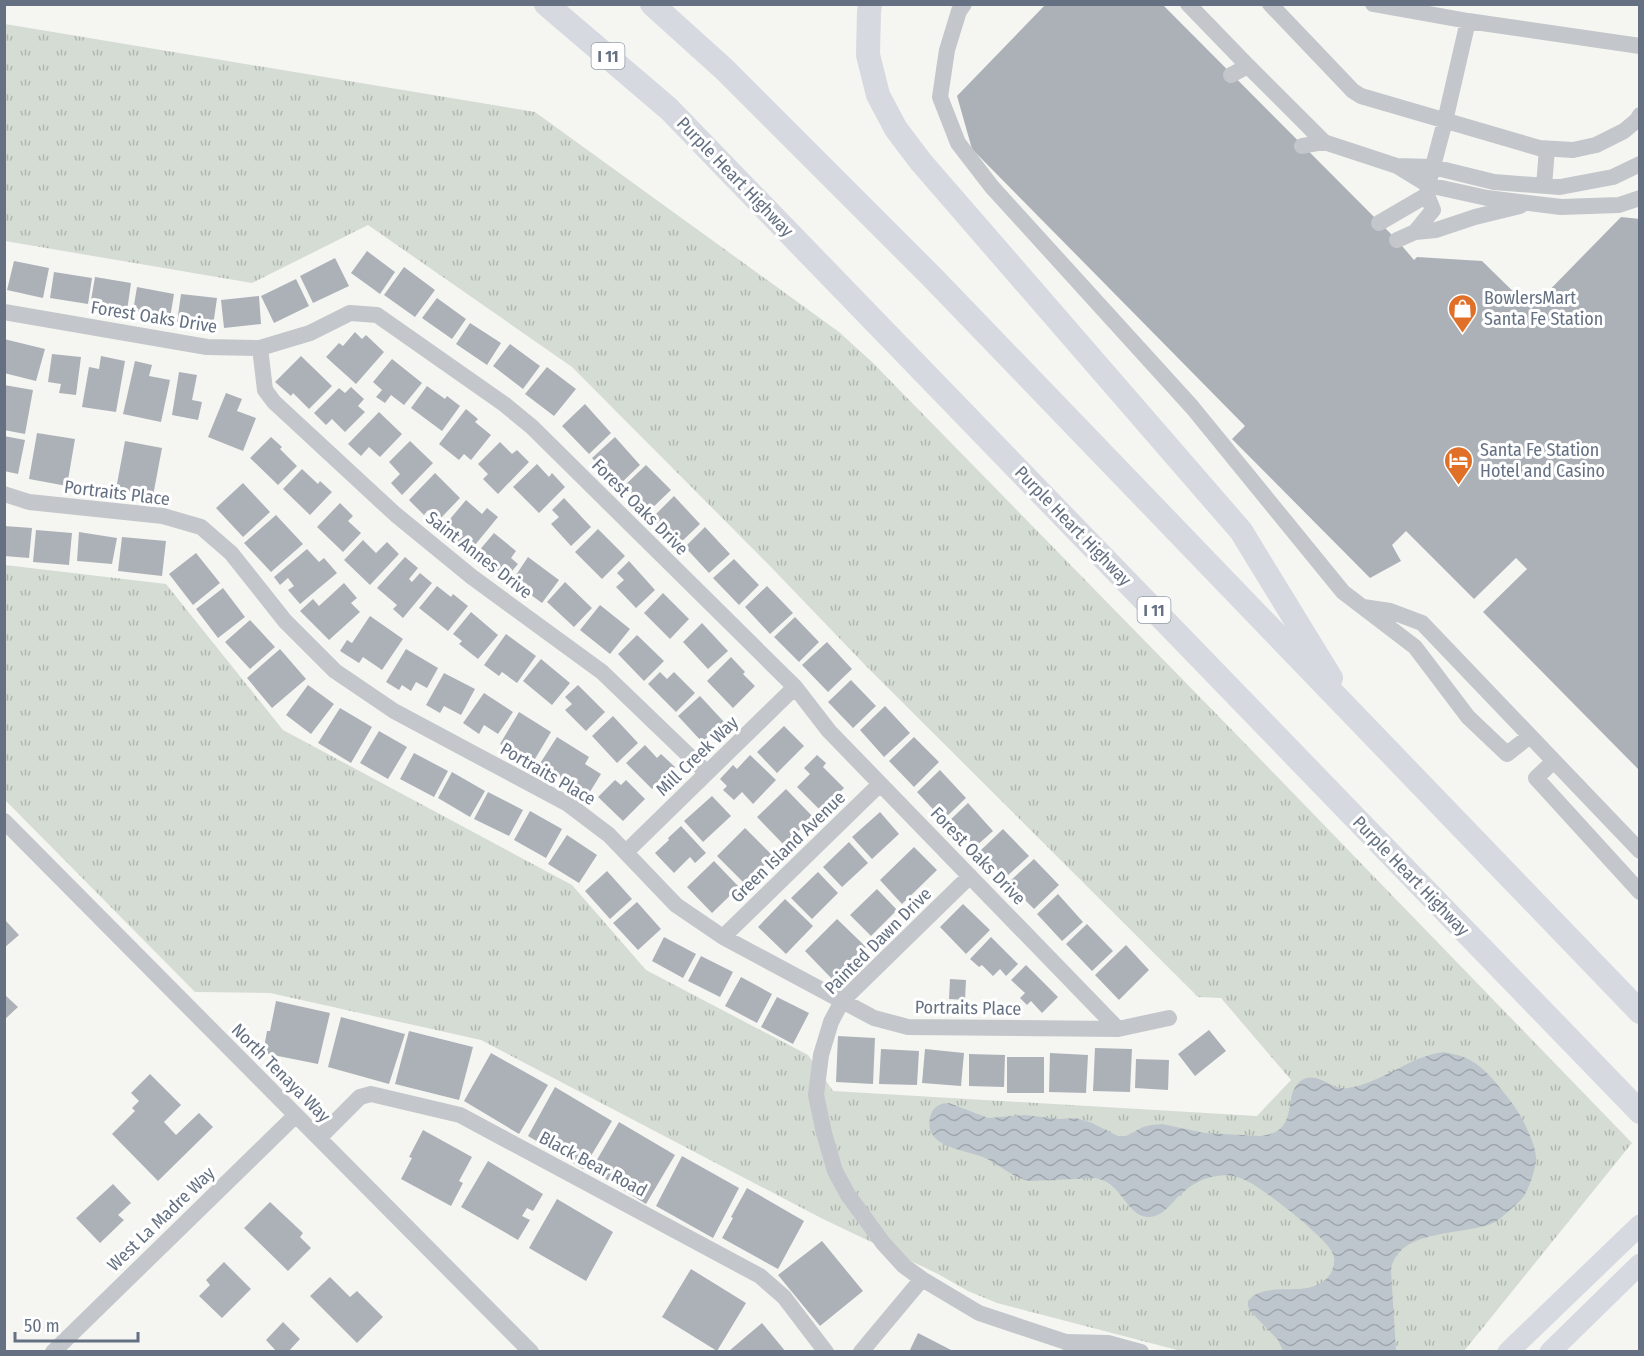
<svg xmlns="http://www.w3.org/2000/svg" width="1644" height="1356" font-family="'Fira Sans Condensed',sans-serif">
<defs>
<pattern id="grass-tufts" width="24" height="20" patternUnits="userSpaceOnUse" patternTransform="scale(1.5)"><rect width="24" height="20" fill="#d5dcd3"/><path d="M3 7l-1-3M5 7V3M7 7l1-3M15 17l-1-3M17 17v-4M19 17l1-3" fill="none" stroke="#b0b7b1"/></pattern>
<pattern id="water-waves" width="16" height="10" patternUnits="userSpaceOnUse" patternTransform="scale(1.5)"><rect width="16" height="10" fill="#bec6cd"/><path d="M0 5q4-4 8 0t8 0" fill="none" stroke="#9ea5ac"/></pattern>
</defs>
<rect width="100%" height="100%" fill="#f5f6f2"/>
<path fill="url(#grass-tufts)" d="M 5,24 L 535,112 L 839,332 L 872,362 L 1233,731 L 1632,1143 L 1464,1351 L 1181,1351 L 997,1303 L 968,1291 L 938,1274 L 821,1218 L 481,1040 L 270,993 L 195,992 L 5,800 L 5,565 L 166,584 L 283,730 L 572,885 L 646,970 L 808,1055 L 833,1091 L 1257,1116 L 1291,1080 L 1221,998 L 1198,997 L 866,666 L 769,565 L 572,367 L 368,225 L 252,283 L 5,241 Z"/>
<path fill="url(#water-waves)" d="M 1444,1052 C 1451,1054 1460,1055 1466,1058 C 1484,1066 1497,1084 1509,1099 C 1519,1111 1535,1141 1536,1157 C 1537,1165 1529,1189 1524,1196 C 1521,1201 1515,1205 1511,1209 C 1505,1214 1500,1220 1493,1223 C 1463,1236 1398,1228 1391,1270 L 1396,1351 L 1283,1351 L 1278,1340 L 1250,1311 L 1248,1306 L 1248,1301 C 1268,1277 1312,1303 1331,1273 C 1334,1267 1336,1258 1332,1252 C 1325,1237 1265,1190 1249,1182 C 1240,1177 1227,1174 1218,1176 C 1204,1177 1191,1185 1181,1194 C 1172,1202 1163,1217 1149,1217 C 1131,1217 1124,1195 1112,1186 C 1107,1181 1102,1180 1096,1178 L 1030,1181 C 1013,1178 1000,1165 985,1158 C 965,1149 920,1148 931,1114 C 934,1106 941,1103 949,1103 L 988,1118 L 1024,1115 L 1059,1119 L 1076,1118 L 1092,1123 L 1118,1136 L 1126,1136 L 1143,1127 L 1151,1125 L 1162,1124 L 1205,1133 L 1260,1136 C 1304,1132 1279,1091 1304,1079 C 1320,1072 1332,1091 1348,1088 C 1382,1083 1410,1056 1444,1052 Z"/>
<path fill="#acb1b8" d="M 1046,4 L 1162,4 L 1397,240 L 1414,260 L 1417,257 L 1482,261 L 1531,309 L 1621,217 L 1640,219 L 1640,771 L 1483,612 L 1527,569 L 1516,558 L 1474,599 L 1406,531 L 1392,545 L 1401,561 L 1370,578 L 1232,439 L 1245,426 L 972,149 L 957,96 Z
M 367,251 L 395,272 L 380,294 L 351,273 Z
M 335,258 L 349,286 L 313,303 L 300,276 Z
M 14,261 L 49,268 L 43,298 L 7,290 Z
M 404,267 L 435,290 L 415,317 L 384,295 Z
M 54,272 L 92,278 L 88,304 L 50,298 Z
M 95,277 L 131,283 L 127,311 L 90,306 Z
M 296,279 L 309,306 L 274,323 L 261,296 Z
M 137,287 L 174,294 L 170,318 L 133,311 Z
M 181,294 L 217,298 L 213,326 L 177,322 Z
M 259,296 L 261,324 L 224,328 L 221,300 Z
M 437,298 L 466,319 L 452,339 L 422,318 Z
M 470,323 L 501,343 L 487,365 L 456,344 Z
M 355,332 L 362,339 L 366,335 L 384,352 L 356,384 L 326,357 L 339,343 L 343,346 Z
M 4,339 L 45,349 L 36,381 L 4,373 Z
M 510,344 L 540,366 L 523,389 L 493,366 Z
M 52,354 L 81,357 L 76,395 L 59,393 L 61,384 L 48,382 Z
M 101,356 L 125,361 L 116,412 L 82,407 L 89,367 L 99,369 Z
M 301,356 L 332,386 L 309,409 L 293,393 L 291,396 L 275,382 Z
M 392,359 L 422,383 L 404,405 L 391,395 L 385,403 L 376,397 L 382,390 L 373,382 Z
M 135,361 L 152,365 L 149,376 L 170,380 L 161,422 L 123,414 Z
M 547,367 L 576,389 L 554,416 L 525,394 Z
M 179,372 L 197,375 L 192,400 L 202,402 L 198,420 L 172,415 Z
M 4,385 L 33,390 L 25,434 L 4,430 Z
M 427,386 L 445,399 L 447,396 L 460,406 L 442,431 L 411,408 Z
M 351,387 L 364,399 L 358,406 L 365,412 L 345,432 L 332,419 L 326,425 L 314,413 L 339,388 L 345,393 Z
M 226,393 L 242,399 L 237,411 L 256,418 L 243,451 L 208,437 Z
M 585,404 L 611,433 L 589,454 L 562,426 Z
M 466,409 L 478,419 L 475,422 L 491,435 L 471,460 L 464,454 L 459,460 L 439,444 Z
M 379,412 L 402,434 L 380,457 L 369,447 L 361,456 L 348,444 Z
M 37,433 L 75,439 L 67,486 L 29,479 Z
M 4,436 L 25,440 L 18,474 L 4,471 Z
M 271,437 L 282,447 L 280,449 L 297,466 L 278,485 L 250,458 Z
M 615,437 L 640,465 L 618,486 L 592,458 Z
M 125,441 L 162,448 L 153,496 L 116,489 Z
M 410,441 L 433,463 L 402,495 L 391,483 L 400,474 L 389,462 Z
M 500,442 L 512,454 L 517,450 L 529,462 L 498,494 L 483,479 L 488,474 L 478,464 Z
M 537,464 L 549,477 L 552,473 L 565,487 L 539,513 L 513,487 Z
M 646,465 L 671,490 L 649,511 L 624,486 Z
M 302,469 L 318,484 L 320,481 L 332,492 L 310,515 L 283,489 Z
M 435,473 L 460,498 L 439,520 L 428,510 L 424,515 L 409,500 Z
M 243,483 L 270,512 L 243,537 L 216,508 Z
M 674,496 L 700,524 L 678,545 L 652,518 Z
M 564,498 L 591,527 L 571,546 L 551,524 L 559,517 L 552,510 Z
M 466,500 L 482,514 L 487,508 L 498,517 L 470,551 L 457,541 L 460,537 L 445,525 Z
M 340,503 L 353,516 L 348,521 L 361,533 L 343,552 L 317,527 Z
M 276,515 L 303,544 L 271,572 L 244,543 Z
M 4,526 L 32,528 L 29,558 L 4,556 Z
M 705,527 L 730,554 L 709,573 L 685,547 Z
M 598,529 L 625,556 L 602,579 L 575,552 Z
M 36,530 L 72,533 L 69,565 L 33,562 Z
M 79,532 L 117,538 L 112,564 L 77,561 Z
M 494,533 L 516,551 L 511,558 L 518,564 L 506,578 L 477,553 Z
M 122,537 L 166,541 L 162,576 L 118,571 Z
M 363,540 L 376,553 L 387,542 L 399,554 L 370,585 L 344,560 Z
M 307,549 L 319,562 L 324,558 L 337,573 L 300,604 L 288,590 L 294,586 L 288,578 L 280,585 L 274,577 Z
M 196,553 L 220,583 L 193,605 L 169,574 Z
M 405,557 L 418,568 L 409,579 L 412,582 L 420,573 L 432,583 L 403,618 L 393,609 L 397,605 L 377,588 Z
M 528,557 L 559,580 L 542,603 L 512,581 Z
M 734,559 L 759,585 L 739,605 L 713,578 Z
M 629,561 L 655,590 L 636,608 L 616,587 L 624,580 L 617,573 Z
M 565,582 L 592,608 L 574,627 L 547,602 Z
M 344,583 L 357,598 L 351,603 L 360,612 L 329,640 L 300,611 L 313,599 L 319,606 Z
M 437,586 L 451,597 L 453,594 L 468,606 L 448,631 L 419,608 Z
M 767,586 L 793,613 L 770,634 L 745,607 Z
M 223,588 L 245,617 L 218,638 L 196,609 Z
M 663,593 L 689,619 L 670,639 L 644,613 Z
M 600,605 L 630,629 L 610,654 L 580,630 Z
M 471,612 L 498,635 L 478,659 L 459,644 L 462,641 L 453,634 Z
M 370,616 L 403,639 L 382,670 L 363,657 L 359,663 L 340,651 L 347,640 L 352,643 Z
M 795,617 L 819,642 L 799,662 L 774,637 Z
M 250,620 L 275,647 L 250,669 L 225,642 Z
M 702,623 L 728,651 L 708,669 L 683,642 Z
M 506,634 L 536,656 L 517,683 L 502,672 L 499,676 L 484,665 Z
M 637,635 L 664,661 L 644,681 L 618,654 Z
M 827,642 L 852,669 L 828,692 L 802,665 Z
M 280,649 L 306,679 L 272,708 L 247,678 Z
M 406,649 L 438,668 L 427,688 L 416,682 L 411,691 L 402,685 L 399,690 L 386,682 Z
M 731,657 L 745,672 L 743,674 L 755,686 L 733,708 L 707,681 Z
M 541,659 L 570,683 L 552,705 L 523,681 Z
M 660,672 L 667,679 L 674,672 L 695,693 L 676,712 L 648,684 Z
M 444,673 L 475,689 L 461,715 L 444,706 L 440,713 L 426,705 Z
M 851,680 L 876,706 L 853,728 L 828,702 Z
M 308,685 L 334,704 L 311,734 L 286,715 Z
M 578,685 L 605,712 L 586,731 L 565,710 L 572,704 L 565,697 Z
M 484,693 L 513,712 L 498,734 L 484,725 L 479,734 L 463,723 Z
M 700,696 L 725,723 L 703,743 L 678,716 Z
M 885,706 L 910,733 L 884,757 L 860,730 Z
M 340,708 L 372,727 L 351,763 L 318,743 Z
M 519,712 L 551,732 L 532,764 L 500,744 Z
M 613,716 L 638,743 L 617,763 L 592,736 Z
M 784,726 L 804,746 L 777,773 L 757,752 Z
M 379,731 L 407,747 L 388,779 L 360,763 Z
M 557,737 L 589,757 L 585,764 L 601,774 L 588,795 L 539,765 Z
M 914,737 L 939,762 L 914,787 L 889,761 Z
M 645,745 L 657,758 L 661,754 L 675,767 L 652,789 L 626,763 Z
M 414,753 L 448,771 L 434,797 L 400,779 Z
M 750,755 L 776,780 L 753,804 L 742,792 L 734,800 L 723,790 L 727,786 L 720,779 L 733,765 L 737,769 Z
M 817,755 L 826,763 L 823,767 L 844,788 L 821,811 L 797,787 L 810,774 L 804,768 Z
M 940,770 L 966,798 L 943,820 L 917,792 Z
M 452,772 L 485,791 L 470,817 L 438,798 Z
M 615,780 L 621,785 L 626,780 L 645,799 L 623,821 L 598,797 Z
M 786,789 L 813,817 L 784,845 L 757,817 Z
M 488,792 L 523,810 L 509,836 L 474,819 Z
M 712,796 L 731,816 L 703,842 L 684,821 Z
M 968,803 L 993,831 L 974,848 L 949,821 Z
M 530,811 L 562,829 L 546,858 L 514,840 Z
M 880,812 L 899,834 L 872,859 L 852,837 Z
M 681,826 L 706,853 L 695,863 L 690,857 L 674,873 L 655,853 L 669,840 L 668,838 Z
M 745,828 L 773,856 L 745,884 L 717,856 Z
M 1003,829 L 1029,856 L 1005,878 L 980,851 Z
M 567,835 L 597,855 L 579,883 L 548,864 Z
M 849,842 L 868,863 L 842,887 L 823,867 Z
M 914,847 L 937,870 L 902,904 L 880,880 Z
M 1034,859 L 1059,885 L 1034,909 L 1008,883 Z
M 714,861 L 739,887 L 712,913 L 687,887 Z
M 607,871 L 632,899 L 610,919 L 585,891 Z
M 818,872 L 838,893 L 812,919 L 791,898 Z
M 877,889 L 897,910 L 871,936 L 850,915 Z
M 1058,894 L 1083,922 L 1062,941 L 1037,914 Z
M 785,899 L 813,926 L 786,954 L 758,927 Z
M 637,902 L 661,929 L 638,950 L 613,923 Z
M 963,904 L 990,930 L 966,954 L 940,927 Z
M 4,919 L 19,935 L 4,948 Z
M 837,919 L 866,947 L 833,980 L 805,951 Z
M 1087,924 L 1113,951 L 1092,971 L 1066,944 Z
M 664,937 L 696,954 L 683,978 L 652,961 Z
M 991,937 L 1018,964 L 1006,976 L 1000,969 L 993,976 L 982,965 L 979,967 L 970,959 Z
M 1126,945 L 1149,970 L 1119,1000 L 1095,975 Z
M 701,956 L 733,972 L 720,997 L 688,981 Z
M 1026,965 L 1058,997 L 1042,1013 L 1031,1001 L 1027,1005 L 1020,998 L 1025,993 L 1011,980 Z
M 741,977 L 772,994 L 757,1023 L 725,1006 Z
M 950,979 L 966,980 L 965,1000 L 949,999 Z
M 4,994 L 18,1007 L 4,1020 Z
M 777,997 L 809,1013 L 793,1044 L 761,1027 Z
M 276,1001 L 330,1013 L 318,1064 L 263,1053 L 267,1031 L 270,1031 Z
M 341,1017 L 405,1034 L 389,1084 L 328,1067 Z
M 1209,1030 L 1226,1051 L 1195,1076 L 1178,1054 Z
M 409,1031 L 473,1047 L 459,1100 L 395,1084 Z
M 838,1036 L 875,1038 L 873,1084 L 836,1082 Z
M 1095,1048 L 1132,1049 L 1130,1092 L 1093,1091 Z
M 881,1049 L 919,1051 L 917,1085 L 879,1084 Z
M 925,1049 L 964,1053 L 961,1086 L 922,1083 Z
M 491,1053 L 548,1085 L 519,1134 L 464,1101 Z
M 1050,1053 L 1088,1055 L 1086,1093 L 1049,1092 Z
M 969,1054 L 1005,1055 L 1004,1087 L 969,1086 Z
M 1007,1057 L 1044,1057 L 1044,1093 L 1007,1093 Z
M 1136,1059 L 1169,1060 L 1168,1090 L 1135,1088 Z
M 150,1074 L 181,1105 L 164,1122 L 176,1135 L 199,1113 L 213,1127 L 158,1181 L 112,1134 L 135,1111 L 132,1108 L 139,1101 L 131,1093 Z
M 555,1087 L 612,1121 L 583,1169 L 528,1136 Z
M 619,1122 L 675,1155 L 646,1204 L 591,1170 Z
M 423,1130 L 472,1157 L 459,1181 L 463,1183 L 451,1206 L 401,1179 L 412,1158 L 409,1157 Z
M 682,1156 L 739,1188 L 713,1238 L 656,1206 Z
M 488,1161 L 543,1194 L 533,1211 L 527,1208 L 522,1216 L 530,1220 L 518,1240 L 461,1207 Z
M 113,1184 L 131,1203 L 118,1215 L 124,1220 L 100,1243 L 76,1218 Z
M 747,1188 L 804,1221 L 778,1269 L 722,1238 L 733,1218 L 731,1217 Z
M 557,1199 L 613,1232 L 586,1281 L 529,1248 Z
M 270,1202 L 303,1233 L 300,1237 L 311,1248 L 288,1271 L 244,1228 Z
M 822,1241 L 863,1291 L 820,1326 L 778,1275 Z
M 224,1262 L 251,1289 L 222,1318 L 199,1296 L 210,1285 L 206,1280 Z
M 691,1269 L 746,1303 L 717,1351 L 662,1317 Z
M 330,1277 L 350,1297 L 357,1291 L 383,1317 L 357,1343 L 310,1296 Z
M 283,1322 L 300,1339 L 288,1352 L 277,1352 L 266,1340 Z
M 762,1323 L 786,1352 L 728,1352 L 743,1339 Z
M 918,1333 L 955,1352 L 909,1352 Z"/>
<g fill="none" stroke-linecap="round" stroke-linejoin="round">
<path stroke="#c3c6ca" stroke-width="16" d="M 964,4 L 959,11 L 947,50 L 940,97 L 958,143 L 992,187 L 1192,407 L 1343,592 L 1415,647 L 1468,717 L 1507,754 L 1530,736
M 1188,4 L 1248,66
M 1270,4 L 1353,91 L 1361,96 L 1539,148 L 1573,150 L 1596,145 L 1624,131 L 1637,120 L 1640,115
M 1373,4 L 1468,21 L 1640,46
M 1231,75 L 1248,66 L 1324,142
M 1302,146 L 1324,142 L 1397,166
M 1640,164 L 1613,177 L 1560,187 L 1494,182 L 1433,167 L 1397,166 L 1428,185 L 1487,198 L 1561,207 L 1619,205 L 1640,198
M 1544,186 L 1547,149
M 1379,223 L 1427,195
M 1415,232 L 1433,210 L 1427,195 L 1428,185 L 1445,121 L 1468,21
M 1397,240 L 1415,232 L 1436,230 L 1475,217 L 1520,206
M 4,312 L 207,347 L 260,348 L 310,333 L 350,313 L 377,315 L 504,404 L 532,427 L 795,687 L 829,731 L 1118,1029
M 260,348 L 265,390 L 274,402 L 395,514 L 472,577 L 602,672 L 707,773
M 4,494 L 29,502 L 163,516 L 201,527 L 231,553 L 285,621 L 335,671 L 394,711 L 568,804 L 609,835 L 676,905 L 723,937 L 874,1018 L 908,1027 L 1118,1029 L 1169,1018
M 1363,607 L 1390,611 L 1422,623 L 1640,851
M 1554,761 L 1536,778 L 1640,892
M 4,821 L 531,1352
M 626,852 L 795,687
M 970,876 L 842,1001 L 831,1022 L 821,1055 L 816,1095 L 824,1133 L 835,1171 L 848,1195 L 883,1243 L 904,1266 L 922,1279 L 979,1313 L 1066,1342 L 1081,1352
M 723,937 L 880,784
M 319,1138 L 360,1097 L 371,1094 L 460,1115 L 760,1276 L 784,1297 L 826,1352
M 1067,1342 L 1108,1343 L 1141,1352
M 53,1352 L 296,1115
M 861,1352 L 922,1279"/>
<path stroke="#d6d9df" stroke-width="21" d="M 1508,1352 L 1640,1225
M 1550,1352 L 1640,1264"/>
<path stroke="#d6d9df" stroke-width="24" d="M 546,4 L 669,109 L 1640,1112
M 652,4 L 724,69 L 933,278 L 1640,1012
M 870,4 L 869,12 L 868,55 L 878,95 L 896,129 L 921,162 L 1241,531 L 1331,678"/>
</g>
<defs>
<symbol id="shop-pin" viewBox="-11 -11 22 30"><path d="M0 17L-7.5 6A9.5 9.5 0 1 1 7.5 6Z" fill="#e07027" stroke="#fff"/><path d="M-5-2.5h2.3a2.7 3.5 0 0 1 5.4 0H5L5.5 6h-11ZM-1.5-2.5h3a1.5 2.3 0 0 0-3 0Z" fill="#fff"/></symbol>
<symbol id="hotel-pin" viewBox="-11 -11 22 30"><path d="M0 17L-7.5 6A9.5 9.5 0 1 1 7.5 6Z" fill="#e07027" stroke="#fff"/><path d="M-6-4.5h1.5V1H6V5H4.5V3h-9V5H-6ZM-4 0a1.8 1.8 0 1 1 3.6 0ZM.5 0V-2.5h3Q6-2.5 6 0Z" fill="#fff"/></symbol>
</defs>
<g fill-rule="evenodd">
<use href="#shop-pin" x="1446" y="292" width="33" height="45"/>
<use href="#hotel-pin" x="1442" y="444" width="33" height="45"/>
</g>
<g text-anchor="middle" stroke-width="6" stroke-linejoin="round" paint-order="stroke">
<g fill="#fff" stroke="#939ca8" stroke-width="1.5">
<rect x="591.5" y="43" width="33" height="26" rx="4.5"/>
<rect x="1137.5" y="597" width="33" height="26" rx="4.5"/>
</g>
<g font-size="16" font-weight="bold" fill="#657183">
<text x="608" y="62">I 11</text>
<text x="1154" y="616">I 11</text>
</g>
<g font-size="18" fill="#657183" stroke="#fff">
<text transform="translate(735 177) rotate(46)" y="6">Purple Heart Highway</text>
<text transform="translate(154 317) rotate(9)" y="6">Forest Oaks Drive</text>
<text transform="translate(117 493) rotate(7)" y="6">Portraits Place</text>
<text transform="translate(640 507) rotate(45)" y="6">Forest Oaks Drive</text>
<text transform="translate(1073 526) rotate(46)" y="6">Purple Heart Highway</text>
<text transform="translate(479 555) rotate(38)" y="6">Saint Annes Drive</text>
<text transform="translate(697 756) rotate(-44)" y="6">Mill Creek Way</text>
<text transform="translate(548 774) rotate(30)" y="6">Portraits Place</text>
<text transform="translate(788 847) rotate(-44)" y="6">Green Island Avenue</text>
<text transform="translate(978 856) rotate(46)" y="6">Forest Oaks Drive</text>
<text transform="translate(1411 876) rotate(46)" y="6">Purple Heart Highway</text>
<text transform="translate(878 941) rotate(-45)" y="6">Painted Dawn Drive</text>
<text transform="translate(968 1008) rotate(1)" y="6">Portraits Place</text>
<text transform="translate(281 1073) rotate(45)" y="6">North Tenaya Way</text>
<text transform="translate(593 1164) rotate(28)" y="6">Black Bear Road</text>
<text transform="translate(161 1219) rotate(-44)" y="6">West La Madre Way</text>
</g>
<g font-size="18" fill="#657183" stroke="#fff" text-anchor="start">
<text x="1484" y="304">BowlersMart<tspan x="1484" dy="21">Santa Fe Station</tspan></text>
<text x="1480" y="456">Santa Fe Station<tspan x="1480" dy="21">Hotel and Casino</tspan></text>
</g>
</g>
<rect width="1644" height="1356" fill="none" stroke="#657183" stroke-width="12"/>
<path d="M15 1332v9h123v-9" fill="none" stroke="#657183" stroke-width="3"/>
<text x="24" y="1332" font-size="18" fill="#657183" stroke="#ffffff" stroke-width="4.5" paint-order="stroke">50 m</text>
</svg>
